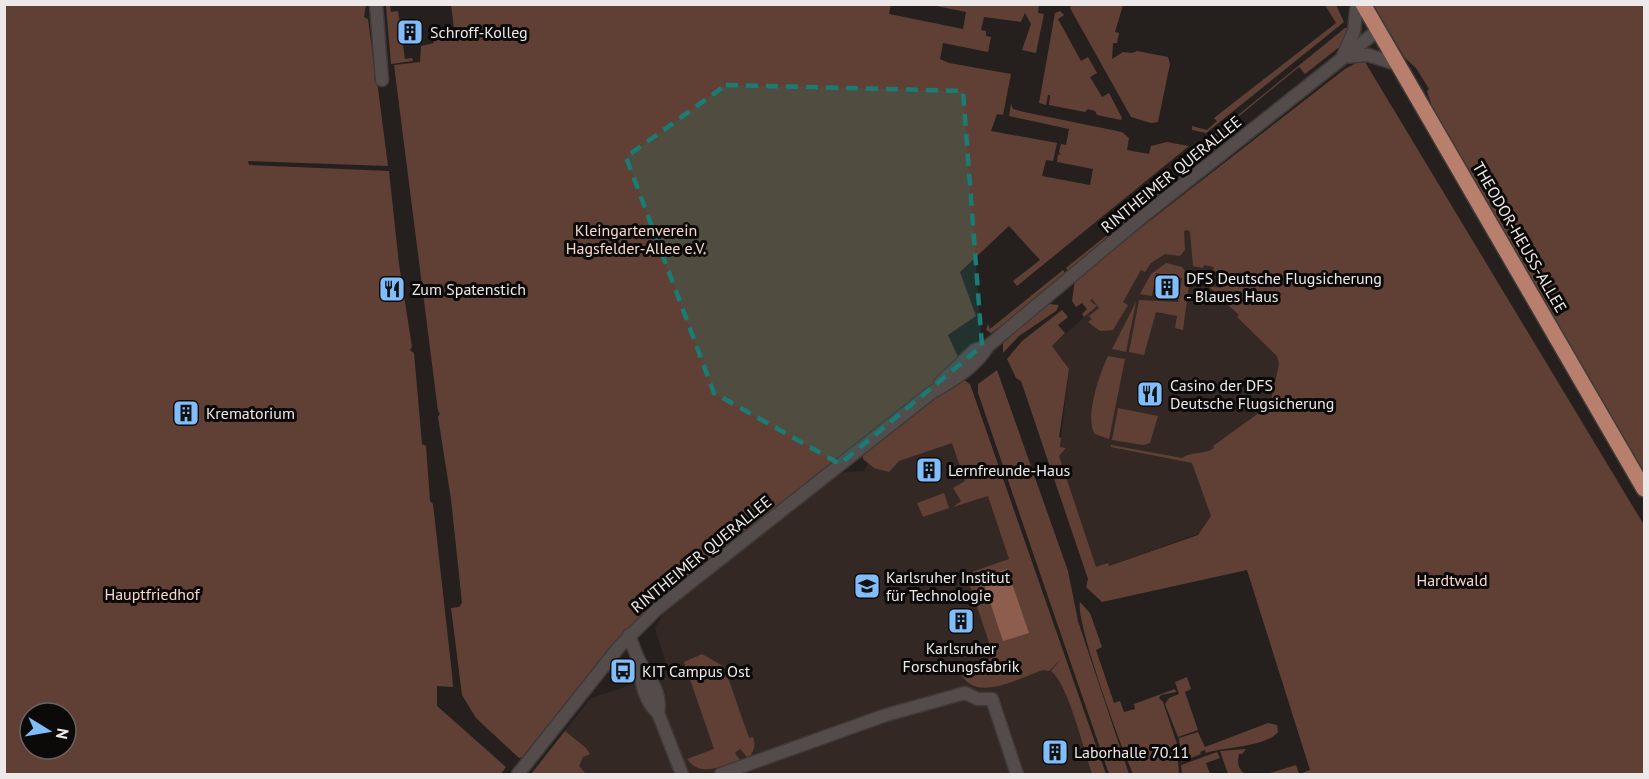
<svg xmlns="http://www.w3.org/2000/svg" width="1649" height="779" font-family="'PT Sans',sans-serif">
<rect width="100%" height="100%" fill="#25201e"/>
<path fill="#342824" d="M 1188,218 L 1298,356 L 1217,527 L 1092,572 L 1049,445 L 1060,447 L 1069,369 L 1052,346 L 1092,310 L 1084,301 Z
M 919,409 L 995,466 L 1100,774 L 539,774 L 544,757 L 591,698 L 664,674 L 663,669 L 667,667 L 655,628 L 663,614 L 840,473 L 864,471 L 868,464 L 862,457 Z"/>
<path fill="#604034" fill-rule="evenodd" d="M 891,4 L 889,14 L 963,29 L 966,12 L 931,5 L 1039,5 L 1038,13 L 1044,14 L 1036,53 L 1022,50 L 1031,24 L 1025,13 L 1021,22 L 984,17 L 981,30 L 986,31 L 986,36 L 991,37 L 988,52 L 943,43 L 940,59 L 949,63 L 1011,74 L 1003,115 L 997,114 L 991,131 L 1057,143 L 1053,161 L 1046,160 L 1042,176 L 1090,185 L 1093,169 L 1057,162 L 1058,154 L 1061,155 L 1059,152 L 1061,144 L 1066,145 L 1069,129 L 1009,116 L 1011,104 L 1013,109 L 1024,112 L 1122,132 L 1129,138 L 1127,150 L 1149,154 L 1151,146 L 1167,142 L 1189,146 L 1017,286 L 1013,281 L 1040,260 L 1009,226 L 960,272 L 976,316 L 948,335 L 959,359 L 924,392 L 634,622 L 534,748 L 525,757 L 519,758 L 476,718 L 462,695 L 451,608 L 459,607 L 462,603 L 451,499 L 438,417 L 440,414 L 438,411 L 394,65 L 420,62 L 421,46 L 434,43 L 432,31 L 454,28 L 451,5 Z
M 5,5 L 366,5 L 364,17 L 368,19 L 375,72 L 374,78 L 377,81 L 388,166 L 248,161 L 249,165 L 389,171 L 399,264 L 412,347 L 410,350 L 414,353 L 422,444 L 426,446 L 430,501 L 433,504 L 452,674 L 453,687 L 437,686 L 437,706 L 506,767 L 501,774 L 5,774 ZM 30,713 L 66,713 L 66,749 L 30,749 Z
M 390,5 L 391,12 L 398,11 L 405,59 L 412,58 L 413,61 L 391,64 L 386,6 Z
M 1071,5 L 1123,5 L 1115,32 L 1119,33 L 1117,43 L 1113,43 L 1112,59 L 1123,52 L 1132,53 L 1137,51 L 1168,57 L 1170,64 L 1158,122 L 1151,123 L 1131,117 L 1070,8 Z
M 1325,5 L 1336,5 L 1344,22 L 1206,133 L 1192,130 L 1192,126 L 1207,130 L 1217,121 L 1214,118 L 1336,23 Z
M 1373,5 L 1644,5 L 1644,475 L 1435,115 L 1427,91 L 1429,89 L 1416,68 L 1405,58 Z
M 1060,11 L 1064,15 L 1058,19 L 1081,61 L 1088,57 L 1097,73 L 1090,77 L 1102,97 L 1109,93 L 1122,118 L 1121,120 L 1097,115 L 1095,111 L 1088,109 L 1085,112 L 1049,105 L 1050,95 L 1048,95 L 1046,105 L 1039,103 L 1055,13 Z
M 1345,28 L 1350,28 L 1343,44 L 1305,74 L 1299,67 L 1233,121 L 1238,129 L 1223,136 L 1211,137 Z
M 1365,62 L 1644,525 L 1644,774 L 1267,774 L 1296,765 L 1299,774 L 1310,770 L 1247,570 L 1102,602 L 1086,587 L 1088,579 L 1021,381 L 1016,378 L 1007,359 L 1022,341 L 1062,310 L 1068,317 L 1058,325 L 1065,333 L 1052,346 L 1069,369 L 1059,437 L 1061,438 L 1060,447 L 1066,448 L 1059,456 L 1096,567 L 1108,563 L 1109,566 L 1198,535 L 1211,516 L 1192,463 L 1111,447 L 1111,445 L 1182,458 C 1192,451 1204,455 1214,448 L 1213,446 L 1270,405 L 1279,364 L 1277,356 L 1237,317 L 1239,315 L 1210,288 L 1209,286 L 1221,288 L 1224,274 L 1213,271 L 1214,267 L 1204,265 L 1203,268 L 1193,266 L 1190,232 L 1188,230 L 1184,231 L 1185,250 L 1180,256 L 1165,254 L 1151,263 L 1145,272 L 1141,270 L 1123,302 L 1128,305 L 1113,330 L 1100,331 L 1088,322 L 1092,319 L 1089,316 L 1099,308 L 1092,299 L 1090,301 L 1097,306 L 1084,317 L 1082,314 L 1087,309 L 1082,303 L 1076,307 L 1072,301 L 1075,279 L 1345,69 L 1356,63 Z
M 1196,156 L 1191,171 L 1068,271 L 1066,268 L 1184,173 L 1184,166 Z
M 1166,263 L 1182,267 L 1190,277 L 1183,330 L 1175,328 L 1177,316 L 1156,312 L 1144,355 L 1129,352 L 1139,300 L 1178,302 L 1182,278 L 1156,273 L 1152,296 L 1140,294 L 1151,274 Z
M 1063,270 L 1065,273 L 1001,326 L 991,333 L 986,330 L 988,324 L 990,329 Z
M 1136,302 L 1126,352 L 1112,349 Z
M 1049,304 L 1059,305 L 1056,311 L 1019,336 L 1003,353 L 1003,343 L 1035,312 Z
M 1108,356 L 1125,359 L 1109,439 L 1095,434 C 1084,418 1100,373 1108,356 Z
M 997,370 L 1068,571 L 1078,621 L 1129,774 L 1109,774 L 978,393 L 978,384 Z
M 964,380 L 970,384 L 1106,774 L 1092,774 C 1085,754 1068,683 1051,671 L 1061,659 L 1049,671 L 1043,670 C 1019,678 971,706 959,669 L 994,657 L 966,574 L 1009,559 L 988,496 L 953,507 L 961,501 L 953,488 L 965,481 L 952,443 L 899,461 L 889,472 L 874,468 L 863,459 L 863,453 L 919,409 Z
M 1118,408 L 1158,416 L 1150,443 L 1143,445 L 1112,440 Z
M 944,493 L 949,508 L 923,517 L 917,503 Z
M 1080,602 L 1090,613 L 1102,647 L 1096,650 L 1114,703 L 1120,701 L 1124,712 L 1135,709 L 1134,704 L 1175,689 L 1176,692 L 1161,695 L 1159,698 L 1163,702 L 1177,744 L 1179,774 L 1133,774 C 1122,749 1075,621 1080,602 Z
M 702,654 L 730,670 L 726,672 L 749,738 L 753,737 C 756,745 754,752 748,758 L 740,749 L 735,753 L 740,760 C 722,766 701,778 687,759 L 714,749 L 684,662 Z
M 1187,677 L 1191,689 L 1185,692 L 1198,730 L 1178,737 L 1165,704 L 1169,698 L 1179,694 L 1175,682 Z
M 1268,723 L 1277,725 L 1278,732 C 1266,747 1225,747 1206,753 L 1205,750 L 1200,752 L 1201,754 L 1181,762 L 1179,738 L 1198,732 L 1205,747 Z
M 565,731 L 586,748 L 590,754 L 583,757 L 579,766 L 586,774 L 531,774 Z
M 1246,749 L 1242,754 L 1239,754 C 1237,762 1238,769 1245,774 L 1228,774 L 1220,751 Z
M 1217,752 L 1220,758 L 1206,763 L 1210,774 L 1182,774 L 1181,765 Z"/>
<path fill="#8d5e4e" d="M 1007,569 L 1029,633 L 1003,641 L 982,578 Z"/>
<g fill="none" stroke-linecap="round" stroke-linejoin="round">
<defs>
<path id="minor" d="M 376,4 L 382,80
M 1343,56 L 1354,31 L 1357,4
M 1343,57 L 1368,55 L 1397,64
M 940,383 L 975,350 L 988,346
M 629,635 C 633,645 636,657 642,666 C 651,681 662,694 658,713
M 642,667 C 639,683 646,702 658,713 L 682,774
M 518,774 L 619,647 L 657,609 L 931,393 C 953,380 975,368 988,346 L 1147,213 L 1377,31
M 721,774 L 886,715 L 965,693 L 978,699 L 992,699 L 1017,774"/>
<path id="major" d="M 1363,4 L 1644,489"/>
</defs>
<use href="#minor" stroke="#3f3a39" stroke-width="15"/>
<use href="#major" stroke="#3f3a39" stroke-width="18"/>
<use href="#minor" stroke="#534c4a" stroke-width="12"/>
<use href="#major" stroke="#b77f6c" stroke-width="15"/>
</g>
<path fill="#1a7c74" fill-opacity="0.2" stroke="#1a7c74" stroke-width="4.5" stroke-dasharray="12 8" stroke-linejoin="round" d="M 726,85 L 963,91 L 982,346 L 840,464 L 714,393 L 626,157 Z"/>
<defs>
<symbol id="building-square" viewBox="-11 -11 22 22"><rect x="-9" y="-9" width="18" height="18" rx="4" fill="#80bdfa" stroke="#0c0a09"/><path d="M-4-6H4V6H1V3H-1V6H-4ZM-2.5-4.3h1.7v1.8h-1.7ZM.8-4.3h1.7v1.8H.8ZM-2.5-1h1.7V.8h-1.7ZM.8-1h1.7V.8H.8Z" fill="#111"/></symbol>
<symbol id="restaurant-square" viewBox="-11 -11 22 22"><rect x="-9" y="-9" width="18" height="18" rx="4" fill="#80bdfa" stroke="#0c0a09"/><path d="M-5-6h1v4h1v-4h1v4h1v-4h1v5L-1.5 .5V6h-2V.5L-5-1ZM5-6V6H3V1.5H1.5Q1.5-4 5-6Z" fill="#111"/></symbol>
<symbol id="university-square" viewBox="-11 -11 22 22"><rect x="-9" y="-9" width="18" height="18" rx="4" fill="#80bdfa" stroke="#0c0a09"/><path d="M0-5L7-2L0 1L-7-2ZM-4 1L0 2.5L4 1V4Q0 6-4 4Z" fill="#111"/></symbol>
<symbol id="bus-square" viewBox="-11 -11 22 22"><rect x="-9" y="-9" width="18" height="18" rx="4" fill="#80bdfa" stroke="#0c0a09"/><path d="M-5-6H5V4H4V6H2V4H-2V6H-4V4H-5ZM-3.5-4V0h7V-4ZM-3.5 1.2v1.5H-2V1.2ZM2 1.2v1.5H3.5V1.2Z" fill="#111"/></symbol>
</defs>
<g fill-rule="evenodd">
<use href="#building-square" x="395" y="17" width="30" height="30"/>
<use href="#building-square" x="1152" y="272" width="30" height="30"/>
<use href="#restaurant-square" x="377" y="274" width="30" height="30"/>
<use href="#restaurant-square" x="1135" y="379" width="30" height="30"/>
<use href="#building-square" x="171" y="398" width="30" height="30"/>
<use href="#building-square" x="914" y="455" width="30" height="30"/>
<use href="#university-square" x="852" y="571" width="30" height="30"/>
<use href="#building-square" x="946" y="606" width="30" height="30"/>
<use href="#bus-square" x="608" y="656" width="30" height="30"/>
<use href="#building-square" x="1040" y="737" width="30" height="30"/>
</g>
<g text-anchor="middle" stroke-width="6" stroke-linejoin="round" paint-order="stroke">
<g font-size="16" fill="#ede9e8" stroke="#0c0a09" text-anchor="start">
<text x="430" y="38">Schroff-Kolleg</text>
<text x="1186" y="284">DFS Deutsche Flugsicherung<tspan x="1186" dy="18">- Blaues Haus</tspan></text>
<text x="412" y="295">Zum Spatenstich</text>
<text x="1170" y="391">Casino der DFS<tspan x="1170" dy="18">Deutsche Flugsicherung</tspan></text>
<text x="206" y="419">Krematorium</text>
<text x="948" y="476">Lernfreunde-Haus</text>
<text x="886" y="583">Karlsruher Institut<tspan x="886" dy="18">für Technologie</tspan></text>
<text x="961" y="654" text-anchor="middle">Karlsruher<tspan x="961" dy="18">Forschungsfabrik</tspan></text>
<text x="642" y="677">KIT Campus Ost</text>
<text x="1074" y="758">Laborhalle 70.11</text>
</g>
<g font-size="16" fill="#ede9e8" stroke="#0c0a09">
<text transform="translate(1171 174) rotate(-39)" y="6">RINTHEIMER QUERALLEE</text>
<text transform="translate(1520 237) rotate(60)" y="6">THEODOR-HEUSS-ALLEE</text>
<text transform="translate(701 554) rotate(-39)" y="6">RINTHEIMER QUERALLEE</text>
</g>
<g font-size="16" fill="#f7d8cd" stroke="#0c0a09">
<text x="636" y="236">Kleingartenverein<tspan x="636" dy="18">Hagsfelder-Allee e.V.</tspan></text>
<text x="1452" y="586">Hardtwald</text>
<text x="152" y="600">Hauptfriedhof</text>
</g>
</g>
<rect width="1649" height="779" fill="none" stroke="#ede9e8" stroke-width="12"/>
<g transform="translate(48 731) rotate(101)"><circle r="28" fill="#0c0a09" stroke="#666362" stroke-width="1.5"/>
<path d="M0-4.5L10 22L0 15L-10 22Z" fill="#80bdfa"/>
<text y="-9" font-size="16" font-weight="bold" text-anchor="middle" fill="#ede9e8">N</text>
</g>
</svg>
